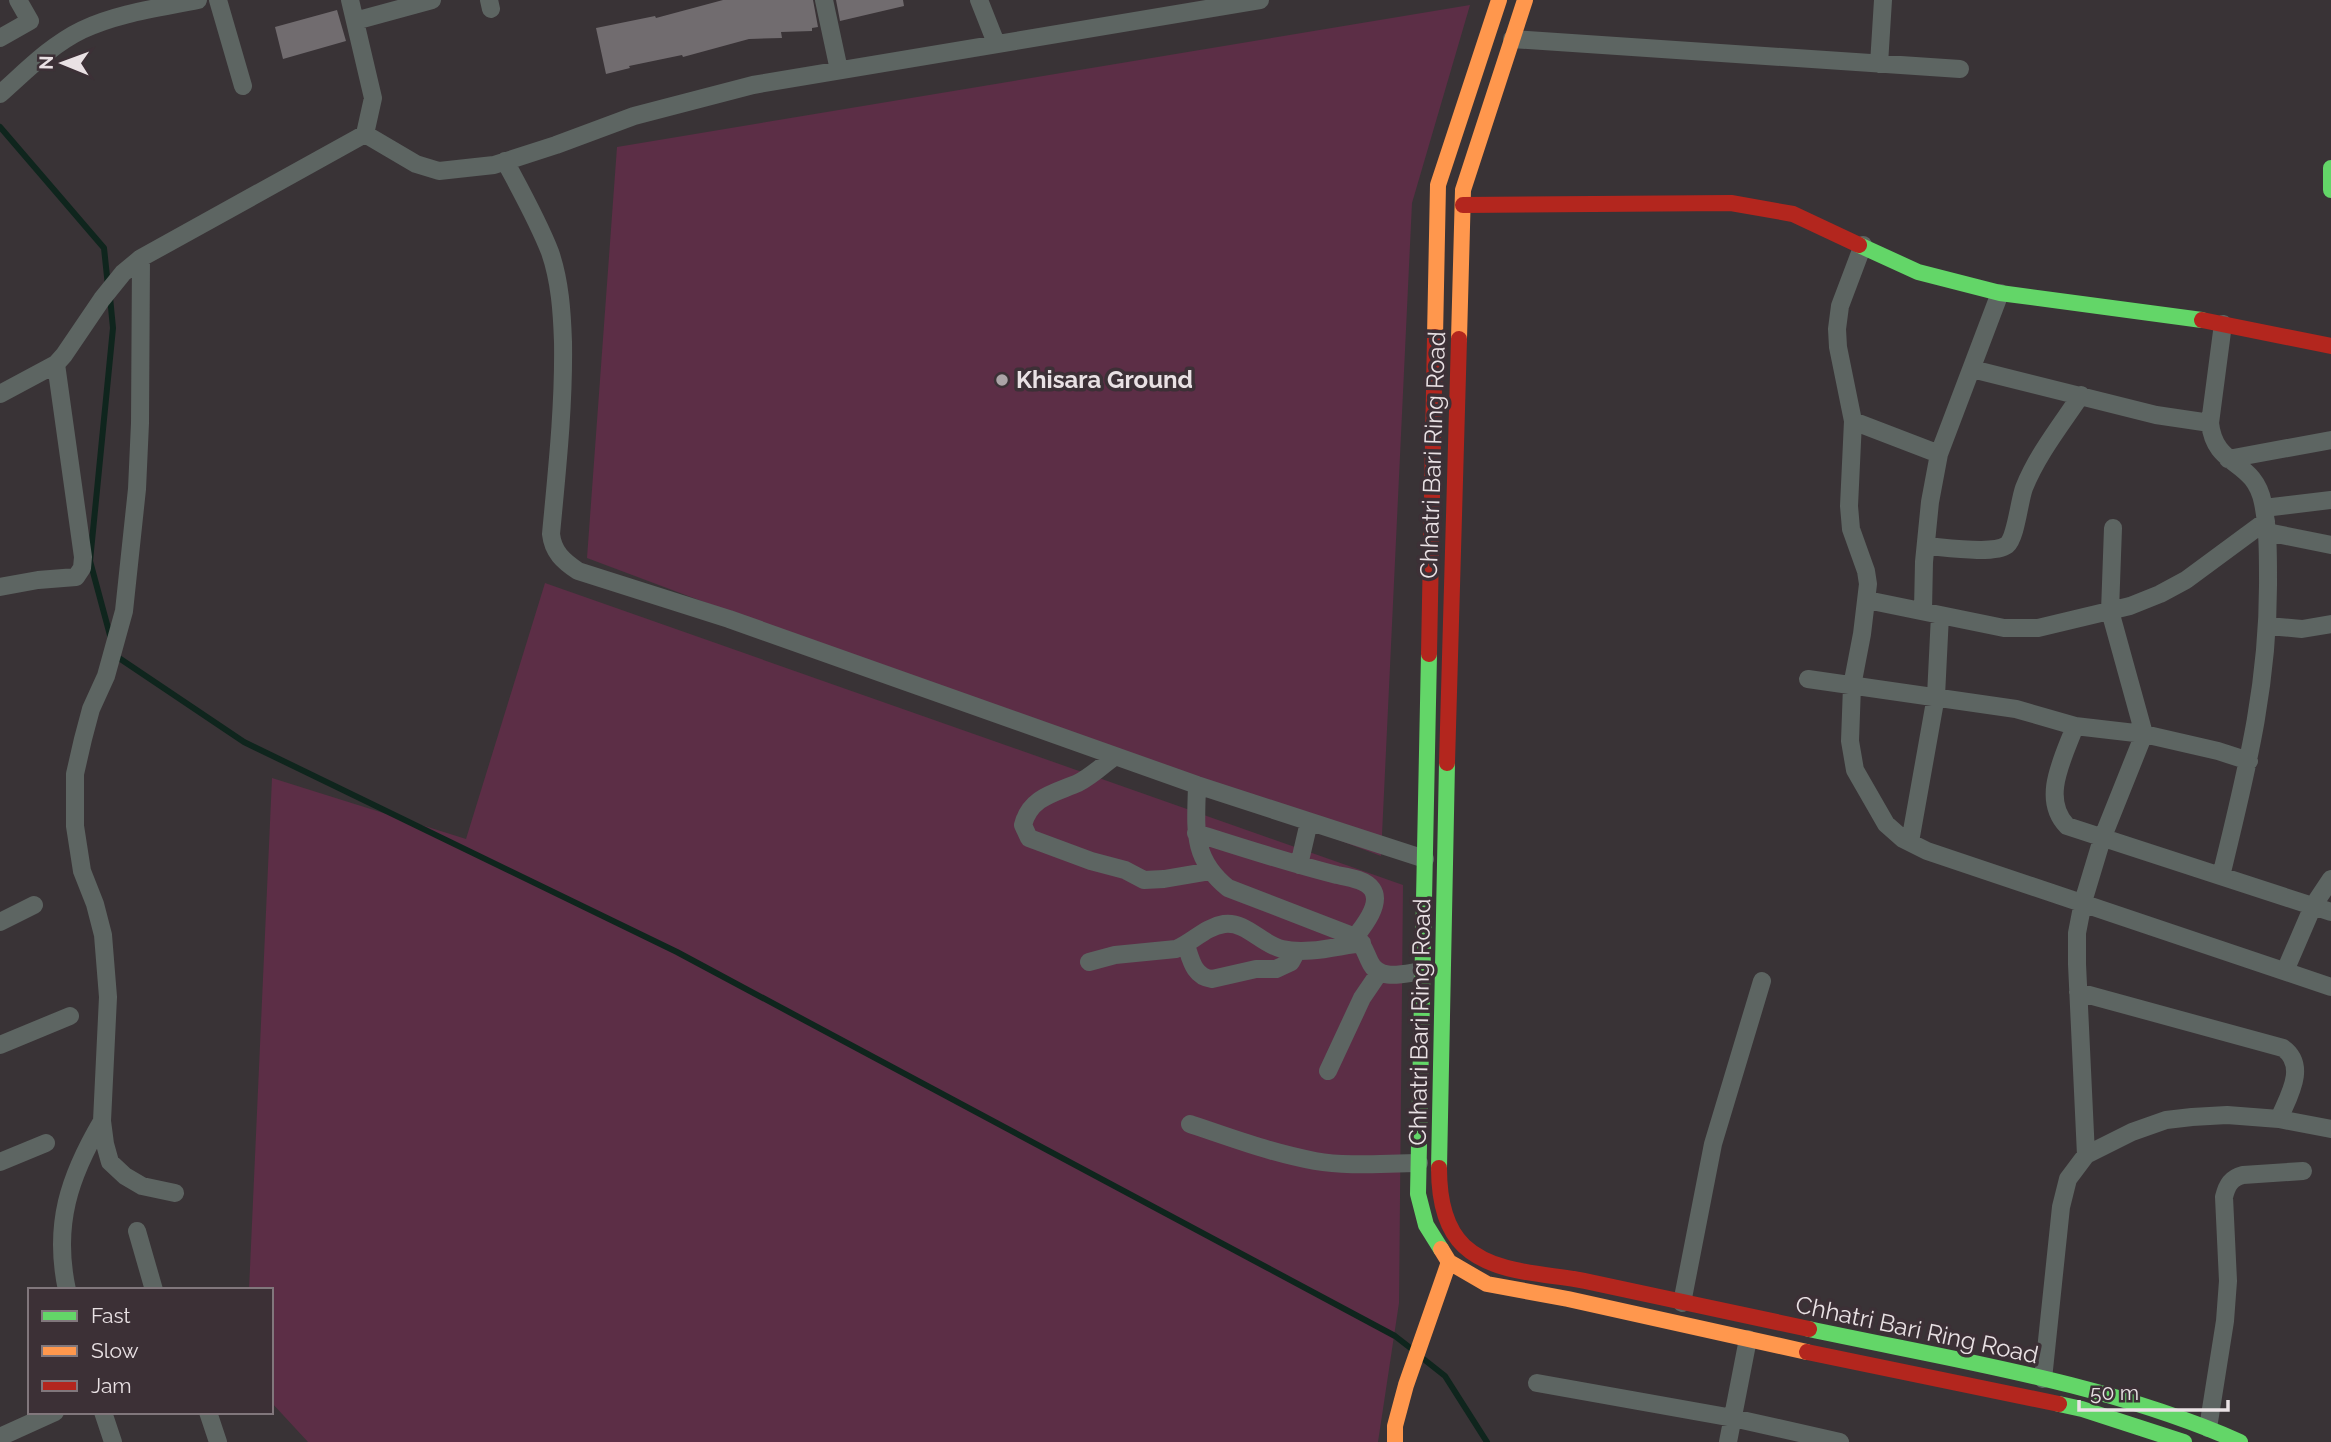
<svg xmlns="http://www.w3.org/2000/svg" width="2331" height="1442" font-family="Raleway,sans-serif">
<rect width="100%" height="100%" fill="#393336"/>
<path fill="#5c2e46" d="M 1470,5 L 1412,203 L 1381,856 L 587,558 L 617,147 Z
M 545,583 L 1403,885 L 1399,1303 L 1378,1442 L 308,1442 L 271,1402 L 271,1290 L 249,1290 L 272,778 L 466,839 Z"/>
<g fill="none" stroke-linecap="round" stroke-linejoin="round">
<path stroke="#0f251d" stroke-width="6" d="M 0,127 L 104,248 L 108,286
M 110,297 L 113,328 L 90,561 L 111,639
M 116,656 L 244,742 L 677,952 L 1395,1336 L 1413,1350
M 1421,1357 L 1445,1376 L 1487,1442"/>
</g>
<path fill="#716c6f" d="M 723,0 L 813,0 L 818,27 L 812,28 L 812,31 L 781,32 L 782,38 L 749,39 L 683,57 L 682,55 L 629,66 L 630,68 L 606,74 L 596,28 L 655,16 L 656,18 Z
M 836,0 L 903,0 L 904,6 L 840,21 Z
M 337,10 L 346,41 L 283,59 L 275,27 Z"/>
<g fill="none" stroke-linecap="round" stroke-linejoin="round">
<path stroke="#5d6562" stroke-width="18" d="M 218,0 L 243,86
M 489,0 L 491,9
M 824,0 L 839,70
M 979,0 L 996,43
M 355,21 L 432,0
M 0,38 L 30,21 L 18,0
M 1512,39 L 1960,69
M 1879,64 L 1883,0
M 0,94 C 26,71 51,45 82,30 C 118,13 159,8 198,0
M 365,134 L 416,164 L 439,171 L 494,165 L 556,145 L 634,116 L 753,85 L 1260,0
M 505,161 C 521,191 538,221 550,252 C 560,281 562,312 563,342 C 564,406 557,470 551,534 C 553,552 563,561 578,571 L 729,619 L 1197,785 L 1425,859
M 1863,245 L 1840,306 L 1837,329 L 1838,347 L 1853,421 L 1849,506 L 1851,529 L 1866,571 L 1868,584 L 1862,634 L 1852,686 L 1850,741 L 1855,770 L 1886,824 L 1903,839 L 1927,851 L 2331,987
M 141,258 L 140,423 L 137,489 L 124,611 L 106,676 L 91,709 L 83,739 L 75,774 L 75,826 L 82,871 L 95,904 L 103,935 L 108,997 L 102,1121 L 105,1144 L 110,1162 L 125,1176 L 142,1186 L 175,1193
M 1972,369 L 2156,415 L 2210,423
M 0,394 L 56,364 L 64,355 L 102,299 L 123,273 L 141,258 L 365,134 L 373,98 L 350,0
M 1853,421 L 1939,454
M 2228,459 L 2331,440
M 2264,508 L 2331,500
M 2267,532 L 2331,545
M 1926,546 C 1942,547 1994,555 2007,545 C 2016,537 2019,502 2024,488 C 2037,455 2061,425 2081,395
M 0,587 L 38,580 L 76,577 L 82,568 L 83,557 L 56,364
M 1867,600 L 2004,628 L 2038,628 L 2130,606 L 2160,594 L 2186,580 L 2266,521
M 1923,610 L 1924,562 L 1930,502 L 1939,454 L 2000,293
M 2268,626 L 2302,629 L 2331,624
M 1808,679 L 2016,709 L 2075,726 L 2144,734 L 2218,751 L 2249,761
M 2075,726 C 2064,757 2040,798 2067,826 L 2331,912
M 1115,756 C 1103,765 1092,776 1078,783 C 1055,793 1030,797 1023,825 L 1029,838 L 1091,861 L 1125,870 L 1144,880 L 1164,879 L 1211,871
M 1197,785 C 1196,829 1191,858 1228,888 L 1355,937 C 1364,945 1365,952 1370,962 C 1379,982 1405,973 1423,971
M 1196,833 C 1243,848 1289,863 1337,875 C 1347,877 1365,879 1372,889 C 1382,903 1364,926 1355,937
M 1910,842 L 1936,696 L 1940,615
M 1299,865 L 1309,822
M 2221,876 C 2246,773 2269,685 2268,578 C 2268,553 2268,528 2263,503 C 2254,458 2215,469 2210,423 L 2223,324
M 0,922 L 34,905
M 1186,945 C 1191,960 1194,977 1212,979 L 1256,969 L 1276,969 L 1291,962 L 1297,951
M 1089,962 L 1115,955 L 1176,949 C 1193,942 1205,927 1224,924 C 1246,921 1261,944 1282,949 C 1307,955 1337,946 1362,943
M 2285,971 L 2313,906 L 2331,879
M 2078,992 L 2283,1048 C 2308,1066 2288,1097 2279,1119
M 0,1045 L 70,1016
M 1328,1071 L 1362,998 L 1379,973
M 1190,1124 C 1231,1138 1272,1153 1315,1161 C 1349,1167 1385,1163 1419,1163
M 2086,1155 L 2077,964 L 2077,933 L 2083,902 L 2102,839 L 2144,734 L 2110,611 L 2113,528
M 0,1162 L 46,1143
M 137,1231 L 154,1290
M 67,1290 C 53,1225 69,1177 102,1121
M 1682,1303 L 1713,1144 L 1762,981
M 2043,1379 L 2061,1207 L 2068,1179 L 2086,1155 L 2132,1132 L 2166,1120 L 2192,1117 L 2227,1115 L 2279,1119 L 2331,1129
M 1537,1383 L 1733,1418 L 1840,1442
M 103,1412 L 113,1442
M 208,1412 L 218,1442
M 2208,1428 L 2225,1321 L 2228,1281 L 2224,1197 C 2227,1185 2231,1178 2243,1175 L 2303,1171
M 0,1437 L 55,1412
M 1728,1442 L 1748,1339"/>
<path stroke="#63d668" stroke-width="16" d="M 2331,168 L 2331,190
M 1859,245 L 1918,272 L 2000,293 L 2202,320
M 1429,654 L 1418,1194 L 1426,1225 L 1441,1249
M 1439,1168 L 1447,763
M 1809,1329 C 1953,1360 2104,1382 2240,1442
M 2059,1404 L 2082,1409 L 2184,1442"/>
<path stroke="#ff974d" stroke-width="16" d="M 1435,337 L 1438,185 L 1499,0
M 1459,339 L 1463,190 L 1525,0
M 1441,1249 L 1449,1262 L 1487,1284 L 1568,1299 L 1807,1352
M 1395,1442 L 1395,1426 L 1406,1385 L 1449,1262"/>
<path stroke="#b3261e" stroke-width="16" d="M 1463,205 L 1731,203 L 1793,214 L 1859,245
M 2202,320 L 2331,346
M 1429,654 L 1435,337
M 1447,763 L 1459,339
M 1439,1168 C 1439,1195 1443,1226 1464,1246 C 1495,1275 1547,1273 1585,1281 C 1660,1297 1734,1313 1809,1329
M 1807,1352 L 2059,1404"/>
</g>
<circle fill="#aba4a7" stroke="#3c3036" stroke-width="2.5" cx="1002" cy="380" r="7"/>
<g text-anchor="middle" stroke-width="7" stroke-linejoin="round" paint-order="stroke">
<g font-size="24" font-weight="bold" fill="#e9e1e4" stroke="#3c3036" text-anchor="start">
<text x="1016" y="388">Khisara Ground</text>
</g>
<g font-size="24" fill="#e9e1e4" stroke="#3c3036">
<text transform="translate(1433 455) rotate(-88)" y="8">Chhatri Bari Ring Road</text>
<text transform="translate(1420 1022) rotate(-89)" y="8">Chhatri Bari Ring Road</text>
<text transform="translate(1917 1330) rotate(12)" y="8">Chhatri Bari Ring Road</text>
</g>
</g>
<rect x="28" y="1288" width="245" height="126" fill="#3c3036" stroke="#81777c" stroke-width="2"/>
<rect x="42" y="1311" width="35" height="10" fill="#63d668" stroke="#81777c" stroke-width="2"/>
<text x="91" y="1323" font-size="21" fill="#e9e1e4">Fast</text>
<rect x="42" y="1346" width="35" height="10" fill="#ff974d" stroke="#81777c" stroke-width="2"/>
<text x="91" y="1358" font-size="21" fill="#e9e1e4">Slow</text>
<rect x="42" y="1381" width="35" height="10" fill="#b3261e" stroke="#81777c" stroke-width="2"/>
<text x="91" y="1393" font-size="21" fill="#e9e1e4">Jam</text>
<g transform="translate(63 63) rotate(271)" stroke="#3c3036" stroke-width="5" paint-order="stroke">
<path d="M0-5L12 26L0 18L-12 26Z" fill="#e9e1e4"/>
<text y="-10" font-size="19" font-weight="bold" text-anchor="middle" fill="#e9e1e4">N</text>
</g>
<path d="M2079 1400v10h149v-10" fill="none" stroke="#e9e1e4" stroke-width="3.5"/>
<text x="2090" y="1400" font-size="21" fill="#e9e1e4" stroke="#3c3036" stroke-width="5" paint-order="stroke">50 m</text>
</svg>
